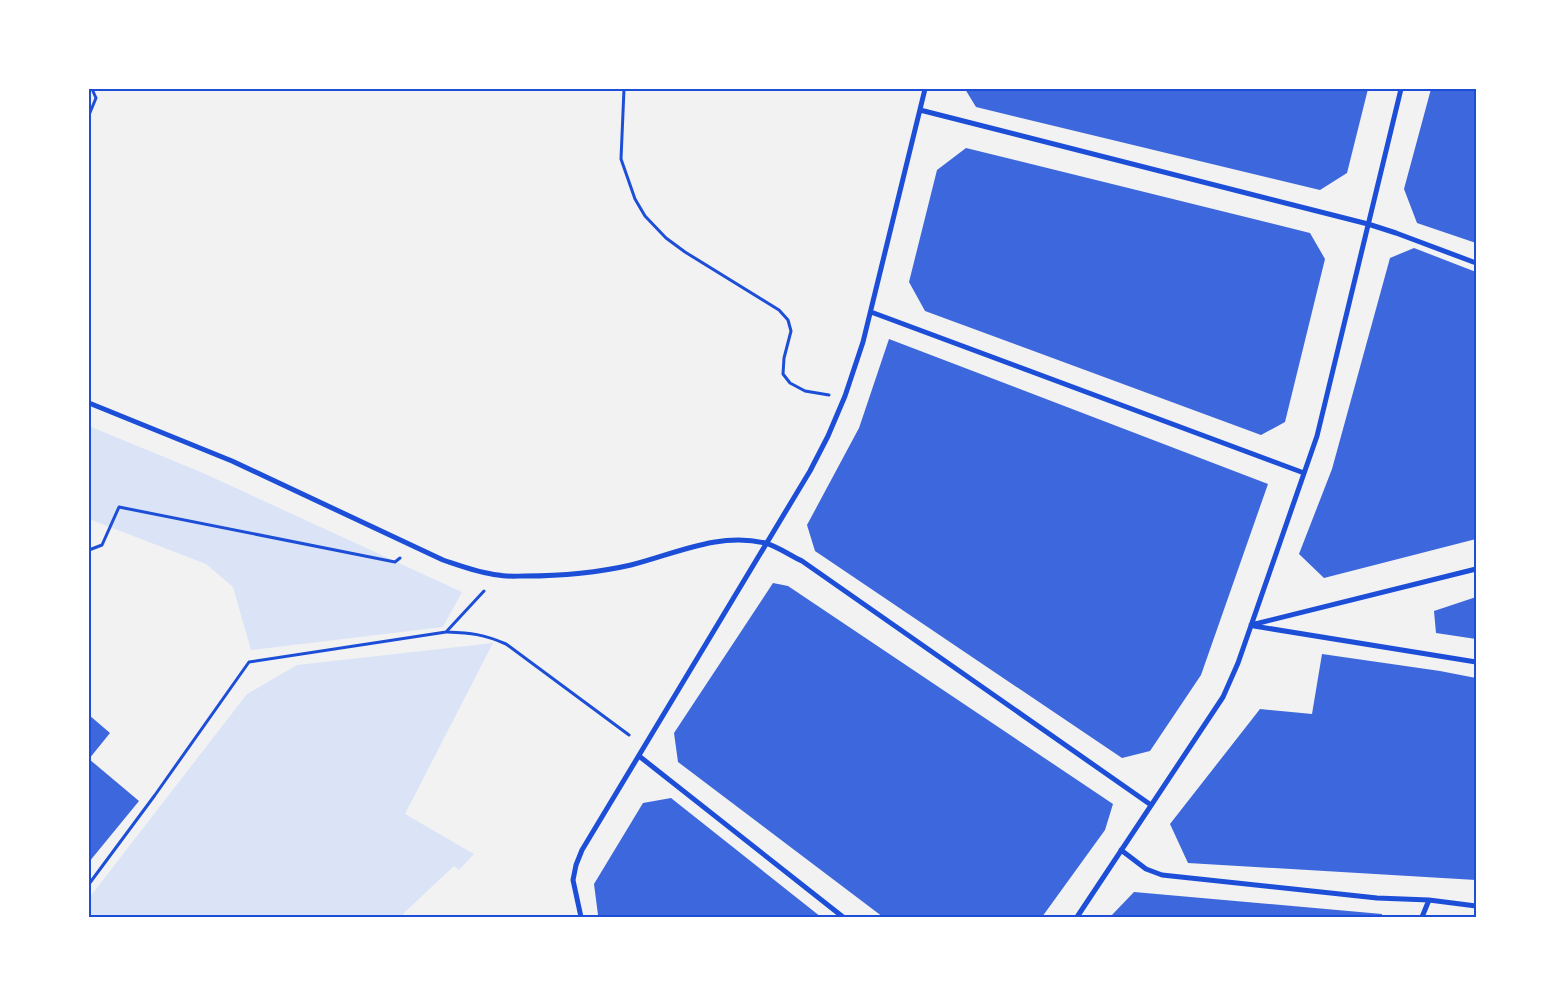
<svg xmlns="http://www.w3.org/2000/svg" width="1565" height="1006" font-family="'Nunito Sans',sans-serif">
<rect width="100%" height="100%" fill="#f2f2f2"/>
<path fill="#dbe4f7" d="M 89,426 L 203,473 L 462,592 L 443,627 L 251,650 L 233,587 L 206,564 L 89,519 Z
M 493,643 L 405,814 L 474,854 L 459,870 L 454,866 L 405,912 L 401,917 L 89,917 L 89,898 L 247,694 L 297,665 Z"/>
<path fill="#3d67dc" d="M 965,89 L 1368,89 L 1347,173 L 1320,190 L 976,107 Z
M 1431,89 L 1476,89 L 1476,243 L 1417,223 L 1404,189 Z
M 966,148 L 1310,233 L 1325,259 L 1285,422 L 1261,435 L 925,311 L 909,282 L 937,170 Z
M 1414,248 L 1476,272 L 1476,539 L 1324,578 L 1299,554 L 1332,469 L 1390,258 Z
M 889,339 L 1268,484 L 1201,675 L 1150,751 L 1122,758 L 815,551 L 807,525 L 859,428 Z
M 773,583 L 788,586 L 1113,804 L 1105,830 L 1042,917 L 883,917 L 678,762 L 674,733 Z
M 1476,597 L 1476,639 L 1436,633 L 1434,611 Z
M 1322,654 L 1440,671 L 1476,678 L 1476,880 L 1188,863 L 1170,824 L 1260,709 L 1312,714 Z
M 89,715 L 110,733 L 89,759 Z
M 89,759 L 139,801 L 89,862 Z
M 671,798 L 821,917 L 601,917 L 598,915 L 594,884 L 643,803 Z
M 1134,892 L 1382,914 L 1382,917 L 1110,917 Z"/>
<g fill="none" stroke-linecap="round" stroke-linejoin="round">
<path stroke="#1d4ed8" stroke-width="3" d="M 624,89 L 621,159 L 635,199 L 645,216 L 666,238 L 685,252 L 779,310 L 788,320 L 791,331 L 784,358 L 783,374 L 790,383 L 805,391 L 829,395
M 89,115 L 96,98 L 92,89
M 89,550 L 102,545 L 119,507 L 395,562 L 400,558
M 447,632 C 471,633 483,634 506,644 L 629,735
M 89,884 L 155,795 L 249,662 L 446,632 L 484,591"/>
<path stroke="#1d4ed8" stroke-width="5" d="M 920,110 L 1368,224 L 1396,233 L 1476,263
M 871,312 L 1304,473
M 89,403 L 232,461 L 443,560 C 461,566 479,573 498,575 C 507,577 516,576 525,576 C 560,576 596,573 631,565 C 675,554 718,532 765,543 C 777,546 791,556 802,561 L 1151,805
M 1251,625 L 1476,569
M 1254,626 L 1476,662
M 639,756 L 843,917
M 1121,850 L 1146,869 L 1162,875 L 1377,898 L 1429,900 L 1476,906
M 581,917 L 573,880 L 576,865 L 582,850 L 810,471 L 828,436 L 845,396 L 863,342 L 925,89
M 1077,917 L 1223,697 L 1238,663 L 1317,436 L 1401,89
M 1422,917 L 1429,900"/>
</g>
<rect width="1565" height="1006" fill="none" stroke="#ffffff" stroke-width="180"/>
<rect x="90" y="90" width="1385" height="826" fill="none" stroke="#1d4ed8" stroke-width="2"/>
</svg>
